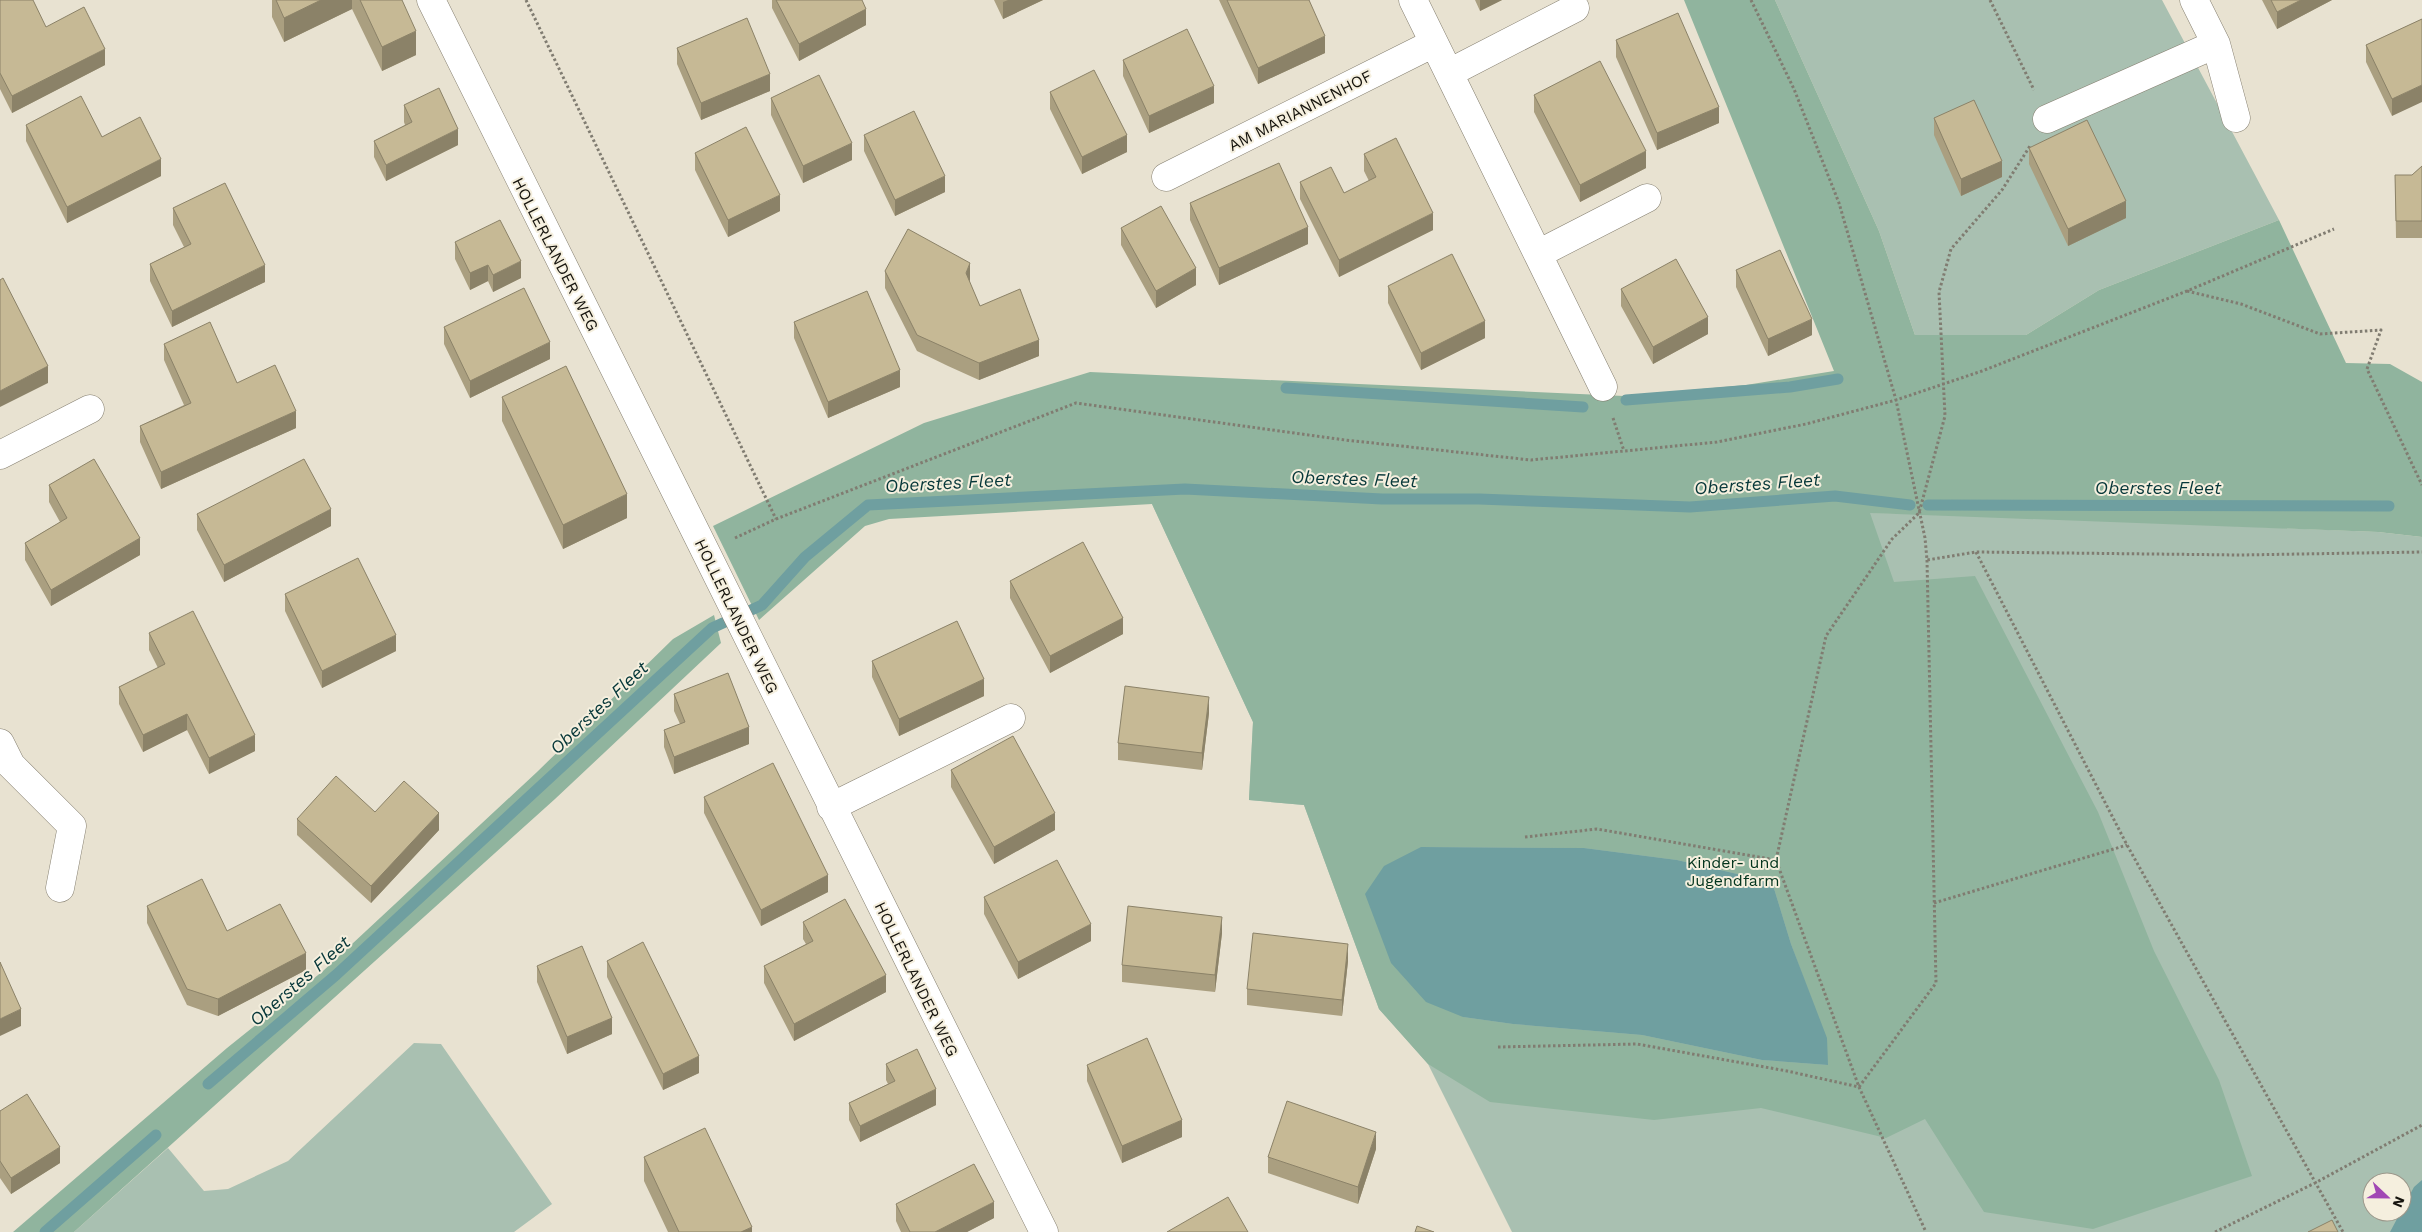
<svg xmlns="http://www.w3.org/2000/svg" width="2422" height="1232" font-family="'Work Sans',sans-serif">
<rect width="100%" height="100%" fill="#e8e2d1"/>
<path fill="#a9c0b1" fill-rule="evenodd" d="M 1775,0 L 2162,0 L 2279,220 L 2099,290 L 2026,335 L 1915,335 L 1879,231 Z
M 1152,504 L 1950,514 L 2378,532 L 2422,537 L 2422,1232 L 1512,1232 L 1428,1064 L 1379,1009 L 1304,805 L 1249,800 L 1253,722 ZM 2372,1182 L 2402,1182 L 2402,1212 L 2372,1212 Z
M 414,1043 L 441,1044 L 552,1204 L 514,1232 L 74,1232 L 168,1148 L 204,1191 L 228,1189 L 288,1161 Z"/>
<path fill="#90b49e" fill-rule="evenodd" d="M 1684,0 L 1775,0 L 1879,231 L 1915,335 L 2026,335 L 2099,290 L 2279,220 L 2346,363 L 2390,364 L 2422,382 L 2422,537 L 2378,532 L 1870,513 L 1894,582 L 1975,576 L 2098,812 L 2154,951 L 2219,1080 L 2252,1176 L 2093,1229 L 1984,1212 L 1925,1119 L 1886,1138 L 1761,1108 L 1654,1120 L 1490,1102 L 1428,1064 L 1379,1009 L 1304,805 L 1249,800 L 1253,722 L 1152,504 L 889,519 L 865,526 L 759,620 L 713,526 L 924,423 L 1090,372 L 1624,396 L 1746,385 L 1834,371 ZM 1421,847 L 1584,848 L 1677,860 L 1772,882 L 1791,944 L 1808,990 L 1828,1065 L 1762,1060 L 1642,1035 L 1513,1024 L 1463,1017 Z
M 714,615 L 721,643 L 555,799 L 74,1232 L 13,1232 L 227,1048 L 323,971 L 537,772 L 673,639 Z"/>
<path fill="#6f9fa0" d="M 1421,847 L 1584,848 L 1677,860 L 1772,882 L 1791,944 L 1827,1038 L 1828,1065 L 1762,1060 L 1642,1035 L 1513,1024 L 1463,1017 L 1426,1002 L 1391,963 L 1365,894 L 1384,866 Z
M 2422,1180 L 2422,1232 L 2390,1232 L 2414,1187 Z"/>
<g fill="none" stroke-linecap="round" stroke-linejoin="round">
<path stroke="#6f9fa0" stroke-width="11" d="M 1286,388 L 1583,407
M 1626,400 L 1790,387 L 1838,379
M 1928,505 L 2389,506
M 208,1084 L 336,975 L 712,628 L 762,605 L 805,557 L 868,505 L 1185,489 L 1382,499 L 1479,499 L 1690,507 L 1835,496 L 1910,505
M 45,1232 L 156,1135"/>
<defs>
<path id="minor" d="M 431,0 L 1044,1232
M 1413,0 L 1603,387
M 2194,0 L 2216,44 L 2236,118
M 1449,73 L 1575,8
M 2047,119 L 2216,44
M 1166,177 L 1434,43
M 1538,254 L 1647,198
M 0,455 L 90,409
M 0,743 L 11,765 L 72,826 L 60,888
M 831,807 L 1011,718"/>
</defs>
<use href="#minor" stroke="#857f70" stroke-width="29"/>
<path stroke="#807c71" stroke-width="3" stroke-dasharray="2.5 2.5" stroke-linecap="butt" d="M 526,0 L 776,519
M 1751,0 L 1794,89 L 1839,203 L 1896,400 L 1925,538 L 1927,560 L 1976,552 L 2240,555 L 2422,552
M 1990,0 L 2034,90
M 2187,291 L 2241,304 L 2320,334 L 2381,330 L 2367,369 L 2422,485
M 1613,418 L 1624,451
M 735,538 L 776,519 L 1076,403 L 1345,440 L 1531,460 L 1717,442 L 1806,424 L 1896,400 L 1982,371 L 2187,291 L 2334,229
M 1976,552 L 2127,845 L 2343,1232
M 1927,560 L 1936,983 L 1859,1087 L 1776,860 L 1826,636 L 1892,539 L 1919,513 L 1945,416 L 1939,292 L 1951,249 L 2002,190 L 2030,146
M 1525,837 L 1597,829 L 1776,860
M 1934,903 L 2127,845
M 1498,1047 L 1637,1044 L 1787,1071 L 1859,1087 L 1926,1232
M 2215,1232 L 2315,1183 L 2422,1125"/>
<use href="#minor" stroke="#fff" stroke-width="28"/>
</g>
<path fill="#aa9f80" d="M 0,0 L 46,27 L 105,65 L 12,113 L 0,89 Z
M 272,0 L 402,0 L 416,55 L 382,71 L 352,9 L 284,42 L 272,17 Z
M 772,0 L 862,0 L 866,25 L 799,61 L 772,8 Z
M 994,0 L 1043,0 L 1003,19 Z
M 1219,0 L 1309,0 L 1325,53 L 1258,84 Z
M 1475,0 L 1502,0 L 1480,11 Z
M 2262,0 L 2332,0 L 2277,29 Z
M 2422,19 L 2392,116 L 2366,62 L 2366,45 Z
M 1616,40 L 1719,123 L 1657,150 L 1616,57 Z
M 677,48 L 770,91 L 701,120 L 677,64 Z
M 1123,60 L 1214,103 L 1149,133 L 1123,76 Z
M 1050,92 L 1127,152 L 1082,174 L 1050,109 Z
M 1534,95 L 1646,168 L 1580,202 L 1534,112 Z
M 771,98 L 852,160 L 803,183 L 771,115 Z
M 404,105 L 458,145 L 386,181 L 374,157 L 374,141 L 405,125 L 404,122 Z
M 1934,118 L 2002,177 L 1961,196 L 1934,135 Z
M 26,125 L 102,137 L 161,176 L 67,223 L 26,141 Z
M 864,135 L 945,192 L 895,216 L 864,151 Z
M 2029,148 L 2126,218 L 2068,246 L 2029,164 Z
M 695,153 L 780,211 L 728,237 L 695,170 Z
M 1364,154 L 1433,230 L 1339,277 L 1300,199 L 1300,182 L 1344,193 L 1369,181 L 1364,171 Z
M 2422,166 L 2422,238 L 2396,238 L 2395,175 L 2412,175 Z
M 1190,203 L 1308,244 L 1219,285 L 1190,220 Z
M 173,208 L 265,282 L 172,327 L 150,281 L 150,264 L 184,247 L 173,225 Z
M 1121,228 L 1196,285 L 1156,308 L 1121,245 Z
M 455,242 L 521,278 L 493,292 L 488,281 L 470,290 L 455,259 Z
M 1736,270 L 1812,335 L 1768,356 L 1736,287 Z
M 885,271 L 970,280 L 969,282 L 980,306 L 1039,356 L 979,380 L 948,366 L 917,351 L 885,288 Z
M 1388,286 L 1485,338 L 1421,370 L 1388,303 Z
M 1621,289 L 1708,334 L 1653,364 L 1621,306 Z
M 794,322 L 900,387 L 828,418 L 794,338 Z
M 444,327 L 550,359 L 470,398 L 444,344 Z
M 164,344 L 237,383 L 296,428 L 161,489 L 140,442 L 140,426 L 184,405 L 164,360 Z
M 502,397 L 627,518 L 563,549 L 502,421 Z
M 49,485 L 140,555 L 51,606 L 25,560 L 25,543 L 60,522 L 49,502 Z
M 197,514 L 331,526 L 224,582 L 197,530 Z
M 1010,581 L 1123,634 L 1050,673 L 1010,598 Z
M 285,594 L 396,651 L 322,688 L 285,611 Z
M 149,633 L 255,751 L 209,774 L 187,730 L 143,752 L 119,704 L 119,687 L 158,668 L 149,650 Z
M 872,661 L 984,696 L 899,736 L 872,677 Z
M 674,694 L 749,744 L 674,774 L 664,747 L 664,730 L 680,724 L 674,711 Z
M 1209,713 L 1202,770 L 1118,760 L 1118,743 Z
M 951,770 L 1055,830 L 994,864 L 951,787 Z
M 704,797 L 828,892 L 761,926 L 704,813 Z
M 375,812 L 439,830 L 371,903 L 297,835 L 297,819 Z
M 984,897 L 1091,941 L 1018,979 L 984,914 Z
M 147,906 L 227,931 L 306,970 L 218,1016 L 187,1005 L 147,923 Z
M 803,922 L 886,992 L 794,1041 L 764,983 L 764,966 L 806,944 L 803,939 Z
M 1222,933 L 1215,992 L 1122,982 L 1122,965 Z
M 607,961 L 699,1073 L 663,1090 L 607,977 Z
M 1348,961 L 1342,1016 L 1247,1005 L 1247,989 Z
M 537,966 L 612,1034 L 567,1054 L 537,982 Z
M 886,1064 L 936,1105 L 860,1142 L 849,1120 L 849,1103 L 888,1084 L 886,1080 Z
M 1087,1065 L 1182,1137 L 1122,1163 L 1087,1081 Z
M 0,1111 L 60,1163 L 11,1194 L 0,1178 Z
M 1376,1149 L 1358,1204 L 1268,1173 L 1268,1157 Z
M 644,1157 L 752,1232 L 668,1232 L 644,1181 Z
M 896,1204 L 994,1218 L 967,1232 L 901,1232 L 896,1221 Z"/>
<path fill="#8b8268" d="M 321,0 L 352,0 L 352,9 L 284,42 L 284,18 Z
M 1008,0 L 1043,0 L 1003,19 L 1003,2 Z
M 1480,0 L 1502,0 L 1480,11 Z
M 2301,0 L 2332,0 L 2277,29 L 2277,12 Z
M 866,9 L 866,25 L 799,61 L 799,44 Z
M 416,31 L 416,55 L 382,71 L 382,47 Z
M 1325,36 L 1325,53 L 1258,84 L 1258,68 Z
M 105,49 L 105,65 L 12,113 L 12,96 Z
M 770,74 L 770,91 L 701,120 L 701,103 Z
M 2422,85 L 2422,102 L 2392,116 L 2392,99 Z
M 1214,86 L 1214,103 L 1149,133 L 1149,116 Z
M 1719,107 L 1719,123 L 1657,150 L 1657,133 Z
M 458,129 L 458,145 L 386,181 L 386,165 Z
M 1127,135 L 1127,152 L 1082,174 L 1082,157 Z
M 852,143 L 852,160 L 803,183 L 803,166 Z
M 1646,151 L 1646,168 L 1580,202 L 1580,185 Z
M 161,159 L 161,176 L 67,223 L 67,207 Z
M 2002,161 L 2002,177 L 1961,196 L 1961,179 Z
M 945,176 L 945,192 L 895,216 L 895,200 Z
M 780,195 L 780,211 L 728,237 L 728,220 Z
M 2126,201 L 2126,218 L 2068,246 L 2068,229 Z
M 1433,213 L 1433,230 L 1339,277 L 1339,260 Z
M 1308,227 L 1308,244 L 1219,285 L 1219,268 Z
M 521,261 L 521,278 L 493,292 L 493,275 Z
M 970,263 L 970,280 L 966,290 L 966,273 Z
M 265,265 L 265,282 L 172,327 L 172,311 Z
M 488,265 L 488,281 L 470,290 L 470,273 Z
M 1196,268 L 1196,285 L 1156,308 L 1156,291 Z
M 1708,317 L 1708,334 L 1653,364 L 1653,347 Z
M 1812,319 L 1812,335 L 1768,356 L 1768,339 Z
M 1485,321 L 1485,338 L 1421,370 L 1421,353 Z
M 1039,340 L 1039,356 L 979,380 L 979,363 Z
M 550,342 L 550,359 L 470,398 L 470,381 Z
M 48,366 L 48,383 L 0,407 L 0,391 Z
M 900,370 L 900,387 L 828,418 L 828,402 Z
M 296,411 L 296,428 L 161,489 L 161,472 Z
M 627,494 L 627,518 L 563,549 L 563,525 Z
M 331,509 L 331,526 L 224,582 L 224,565 Z
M 140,538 L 140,555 L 51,606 L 51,590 Z
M 1123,618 L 1123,634 L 1050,673 L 1050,656 Z
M 396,635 L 396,651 L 322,688 L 322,671 Z
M 984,679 L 984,696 L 899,736 L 899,719 Z
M 1209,697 L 1209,713 L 1202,770 L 1202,753 Z
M 187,714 L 187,730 L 143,752 L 143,735 Z
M 749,727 L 749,744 L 674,774 L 674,757 Z
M 255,735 L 255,751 L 209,774 L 209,758 Z
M 439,813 L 439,830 L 371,903 L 371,886 Z
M 1055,813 L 1055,830 L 994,864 L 994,847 Z
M 828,875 L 828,892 L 761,926 L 761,910 Z
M 1222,917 L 1222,933 L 1215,992 L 1215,975 Z
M 1091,924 L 1091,941 L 1018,979 L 1018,962 Z
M 1348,944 L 1348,961 L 1342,1016 L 1342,1000 Z
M 306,953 L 306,970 L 218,1016 L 218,999 Z
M 886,975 L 886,992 L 794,1041 L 794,1024 Z
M 21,1009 L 21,1026 L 0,1036 L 0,1019 Z
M 612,1018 L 612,1034 L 567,1054 L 567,1037 Z
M 699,1056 L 699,1073 L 663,1090 L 663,1074 Z
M 936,1089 L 936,1105 L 860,1142 L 860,1126 Z
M 1182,1120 L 1182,1137 L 1122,1163 L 1122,1146 Z
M 1376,1132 L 1376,1149 L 1358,1204 L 1358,1187 Z
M 60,1147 L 60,1163 L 11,1194 L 11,1178 Z
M 994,1202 L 994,1218 L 967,1232 L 935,1232 Z
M 752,1227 L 752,1232 L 741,1232 Z"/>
<path fill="#c6b995" stroke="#8b8268" d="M 0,0 L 33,0 L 46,27 L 84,7 L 105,49 L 12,96 L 0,73 Z
M 276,0 L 321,0 L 284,18 Z
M 360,0 L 402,0 L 416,31 L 382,47 Z
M 776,0 L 862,0 L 866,9 L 799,44 Z
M 1227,0 L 1309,0 L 1325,36 L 1258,68 Z
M 2271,0 L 2301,0 L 2277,12 Z
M 1678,13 L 1719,107 L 1657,133 L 1616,40 Z
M 747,18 L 770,74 L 701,103 L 677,48 Z
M 2422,19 L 2422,85 L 2392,99 L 2366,45 Z
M 1187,29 L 1214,86 L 1149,116 L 1123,60 Z
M 1600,61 L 1646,151 L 1580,185 L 1534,95 Z
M 1094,70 L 1127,135 L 1082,157 L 1050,92 Z
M 819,75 L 852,143 L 803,166 L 771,98 Z
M 439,88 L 458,129 L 386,165 L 374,141 L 412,122 L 404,105 Z
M 81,96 L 102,137 L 140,117 L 161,159 L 67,207 L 26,125 Z
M 1974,100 L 2002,161 L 1961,179 L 1934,118 Z
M 914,111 L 945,176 L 895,200 L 864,135 Z
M 2087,120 L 2126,201 L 2068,229 L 2029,148 Z
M 746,127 L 780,195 L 728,220 L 695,153 Z
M 1396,138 L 1433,213 L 1339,260 L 1300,182 L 1331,167 L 1344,193 L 1376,177 L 1364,154 Z
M 1279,163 L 1308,227 L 1219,268 L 1190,203 Z
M 2422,166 L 2422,221 L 2396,221 L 2395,175 L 2412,175 Z
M 225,183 L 265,265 L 172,311 L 150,264 L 191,244 L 173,208 Z
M 1161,206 L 1196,268 L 1156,291 L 1121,228 Z
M 500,220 L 521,261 L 493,275 L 488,265 L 470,273 L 455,242 Z
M 908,229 L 970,263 L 966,273 L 980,306 L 1020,289 L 1039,340 L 979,363 L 917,335 L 885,271 Z
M 1780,250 L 1812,319 L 1768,339 L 1736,270 Z
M 1452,254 L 1485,321 L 1421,353 L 1388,286 Z
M 1676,259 L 1708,317 L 1653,347 L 1621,289 Z
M 3,278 L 48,366 L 0,391 L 0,280 Z
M 524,288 L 550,342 L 470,381 L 444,327 Z
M 867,291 L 900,370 L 828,402 L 794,322 Z
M 210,322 L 237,383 L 275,365 L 296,411 L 161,472 L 140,426 L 191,403 L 164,344 Z
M 566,366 L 627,494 L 563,525 L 502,397 Z
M 94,459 L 140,538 L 51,590 L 25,543 L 67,518 L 49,485 Z
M 304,459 L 331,509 L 224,565 L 197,514 Z
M 1083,542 L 1123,618 L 1050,656 L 1010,581 Z
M 358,558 L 396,635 L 322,671 L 285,594 Z
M 193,611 L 255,735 L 209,758 L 187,714 L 143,735 L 119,687 L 165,664 L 149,633 Z
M 957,621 L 984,679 L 899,719 L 872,661 Z
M 728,673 L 749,727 L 674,757 L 664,730 L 685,722 L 674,694 Z
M 1125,686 L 1209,697 L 1202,753 L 1118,743 Z
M 1013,736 L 1055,813 L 994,847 L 951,770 Z
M 773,763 L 828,875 L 761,910 L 704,797 Z
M 336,776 L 375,812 L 404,781 L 439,813 L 371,886 L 297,819 Z
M 1057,860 L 1091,924 L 1018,962 L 984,897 Z
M 202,879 L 227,931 L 280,904 L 306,953 L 218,999 L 187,989 L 147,906 Z
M 845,899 L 886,975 L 794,1024 L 764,966 L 813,941 L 803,922 Z
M 1128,906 L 1222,917 L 1215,975 L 1122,965 Z
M 1253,933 L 1348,944 L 1342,1000 L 1247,989 Z
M 643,942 L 699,1056 L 663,1074 L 607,961 Z
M 582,946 L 612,1018 L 567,1037 L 537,966 Z
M 0,962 L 21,1009 L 0,1019 Z
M 1147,1038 L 1182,1120 L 1122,1146 L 1087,1065 Z
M 917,1049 L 936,1089 L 860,1126 L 849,1103 L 895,1081 L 886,1064 Z
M 27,1094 L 60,1147 L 11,1178 L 0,1161 L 0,1111 Z
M 1287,1101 L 1376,1132 L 1358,1187 L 1268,1157 Z
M 705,1128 L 752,1227 L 741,1232 L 679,1232 L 644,1157 Z
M 974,1164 L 994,1202 L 935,1232 L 910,1232 L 896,1204 Z
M 1228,1197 L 1248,1232 L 1167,1232 Z
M 2332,1220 L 2338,1232 L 2308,1232 Z
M 1417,1226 L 1434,1232 L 1415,1232 Z"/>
<g text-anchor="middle" stroke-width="4" stroke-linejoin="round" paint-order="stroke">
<g font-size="16" fill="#15130d" stroke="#f5efde">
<text transform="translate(1300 110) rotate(-27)" y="6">AM MARIANNENHOF</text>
<text transform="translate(556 254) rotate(63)" y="6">HOLLERLANDER WEG</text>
<text transform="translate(737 616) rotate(64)" y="6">HOLLERLANDER WEG</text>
<text transform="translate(917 979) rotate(64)" y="6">HOLLERLANDER WEG</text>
</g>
<g font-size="16" fill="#02341d" stroke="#f5efde">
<text x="1733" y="868">Kinder- und<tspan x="1733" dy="18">Jugendfarm</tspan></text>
</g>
<g font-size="18" font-style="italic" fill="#063739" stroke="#f5efde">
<text transform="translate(1354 479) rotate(2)" y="6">Oberstes Fleet</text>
<text transform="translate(948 483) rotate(-3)" y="6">Oberstes Fleet</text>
<text transform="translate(1757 484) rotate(-4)" y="6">Oberstes Fleet</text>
<text x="2158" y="494">Oberstes Fleet</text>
<text transform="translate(599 708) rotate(-43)" y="6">Oberstes Fleet</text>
<text transform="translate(300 981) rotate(-41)" y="6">Oberstes Fleet</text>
</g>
</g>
<g transform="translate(2387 1197) rotate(112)"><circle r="24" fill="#f5efde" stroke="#9b978a"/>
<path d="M0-4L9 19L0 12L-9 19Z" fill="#a148b4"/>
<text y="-8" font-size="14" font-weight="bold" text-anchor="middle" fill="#15130d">N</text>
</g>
</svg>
